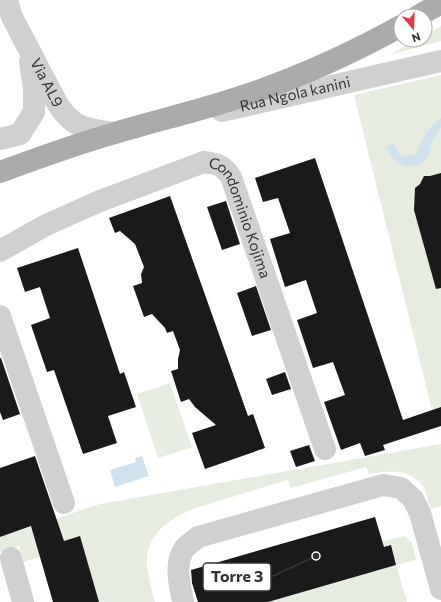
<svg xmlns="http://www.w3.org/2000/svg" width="441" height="602" font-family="Commissioner,sans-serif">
<rect width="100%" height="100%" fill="#fff"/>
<path fill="#e6ecdf" d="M 441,26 L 441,41 L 389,55 L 416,40 L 425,40 L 425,35 Z
M 441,75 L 441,407 L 432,410 L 354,95 Z
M 170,383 L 192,447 L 158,458 L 137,394 Z
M 441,444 L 441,506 L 431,509 C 428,502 427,491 422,485 C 407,467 388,471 369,474 L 366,467 L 291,488 L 288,480 C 270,485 251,491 232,497 C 202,506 151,517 147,557 C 146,572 151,587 155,602 L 99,602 L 38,549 L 40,557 L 24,562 L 19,546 L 0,552 L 0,537 L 100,504 Z
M 405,536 L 412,543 L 416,560 L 396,565 L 407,602 L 268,602 L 396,565 L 391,545 L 384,547 L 383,541 Z"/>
<path fill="#cfe2ee" d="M 441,118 C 441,121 441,124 441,127 C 440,131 435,136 433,140 C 430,147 430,155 425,160 C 410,174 391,162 386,146 L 395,144 C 399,157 404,158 416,154 L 426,133 L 434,124 Z
M 142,456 L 149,476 L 115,487 L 110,470 L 136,462 L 135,458 Z"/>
<path fill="#1a1a1a" d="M 315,158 L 403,420 L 441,407 L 441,426 L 383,445 L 385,450 L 365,456 L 360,443 L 341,450 L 324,402 L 345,395 L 333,362 L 313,368 L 297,320 L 317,313 L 306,280 L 285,287 L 270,239 L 290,233 L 278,198 L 263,202 L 255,178 Z
M 441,173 L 441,288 L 436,289 L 414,210 L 415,188 L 420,184 L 424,176 L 430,176 Z
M 170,196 L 248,416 L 253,414 L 265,448 L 205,469 L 192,433 L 216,425 L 195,407 L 189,399 L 181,402 L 171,371 L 178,369 L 178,359 L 180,350 L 173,331 L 167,333 L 165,328 L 152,314 L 144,317 L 133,286 L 142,283 L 141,274 L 144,267 L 135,244 L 120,231 L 115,233 L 109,218 Z
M 226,201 L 240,244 L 222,250 L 207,207 Z
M 78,248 L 120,374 L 124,372 L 136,407 L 108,416 L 117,443 L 83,454 L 54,370 L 47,372 L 31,325 L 50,318 L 40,287 L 25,292 L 17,268 Z
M 256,286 L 271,330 L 252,336 L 237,293 Z
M 0,358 L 1,358 L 20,414 L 3,420 L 0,412 Z
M 285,372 L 291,389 L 272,395 L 266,379 Z
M 309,445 L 315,461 L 296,467 L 290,451 Z
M 35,456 L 64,541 L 80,536 L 99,602 L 53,602 L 31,526 L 0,537 L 0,468 Z
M 375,517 L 384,547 L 391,545 L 396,565 L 268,602 L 198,602 L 192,583 L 191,570 Z"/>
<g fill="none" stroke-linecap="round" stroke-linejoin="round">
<g stroke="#d0d0d0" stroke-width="22">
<path id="s1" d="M 7,0 L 12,17 L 57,103 C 73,129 87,129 115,133"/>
<path id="s2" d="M 222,111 L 441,61"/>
<path d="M 0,139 L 20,134 L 34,112 L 34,88 L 30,62"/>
<path id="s3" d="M 0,251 L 46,225 L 100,201 L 204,162 C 218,164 223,165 231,177 L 325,449"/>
<path d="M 0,316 L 64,503"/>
<path d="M 11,558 L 23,602"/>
<path d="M 183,602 C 180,585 174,565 184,549 C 187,545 194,541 198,537 L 383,485 L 401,488 L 413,499 L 420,513 L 441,589"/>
</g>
<path stroke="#ababab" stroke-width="22" d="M 418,16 L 441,3
M 0,172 C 38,158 76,144 115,133 C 158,120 203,110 246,95 C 300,77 352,53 401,26"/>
</g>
<g text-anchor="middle" stroke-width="4" stroke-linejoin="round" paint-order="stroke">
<g font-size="15" fill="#333" stroke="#fff">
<text dy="5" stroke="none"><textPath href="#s1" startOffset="92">Via AL9</textPath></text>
<text dy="5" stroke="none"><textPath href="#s2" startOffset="75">Rua Ngola kanini</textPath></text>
<text dy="5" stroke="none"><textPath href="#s3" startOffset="295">Condominio Kojima</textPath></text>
</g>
</g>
<path fill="none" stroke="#333" stroke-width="1.5" d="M316 556L271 577"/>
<circle fill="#333" stroke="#fff" stroke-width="1.5" cx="316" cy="556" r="4"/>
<rect fill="#fff" stroke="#333" stroke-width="1.5" x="203" y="563" width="68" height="28" rx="4"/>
<g font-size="16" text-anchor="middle" font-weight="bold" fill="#333">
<text x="237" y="582">Torre 3</text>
</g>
<g transform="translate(413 28) rotate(161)"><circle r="19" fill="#ffffff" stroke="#adadad"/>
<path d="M0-3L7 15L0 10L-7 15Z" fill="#e63946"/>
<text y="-6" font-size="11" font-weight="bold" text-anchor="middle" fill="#333333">N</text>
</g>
</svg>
